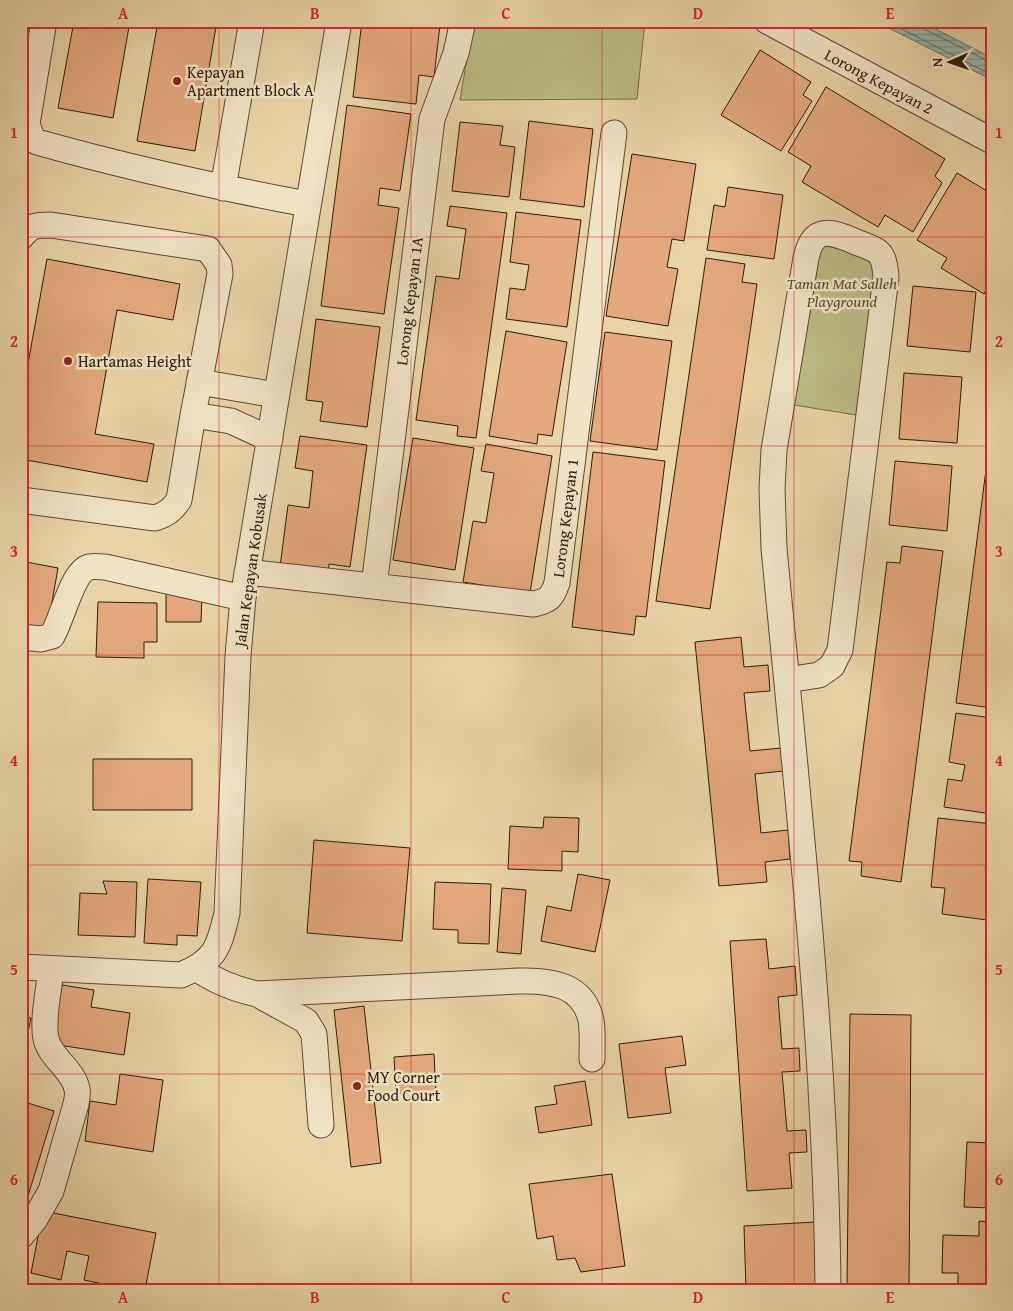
<svg xmlns="http://www.w3.org/2000/svg" width="1013" height="1311" font-family="'Gentium Book Plus',serif">
<defs>
<pattern id="water-rules" width="6" height="5" patternUnits="userSpaceOnUse" patternTransform="scale(1.25)"><rect width="6" height="5" fill="#98b7ad"/><path d="M0 2.5h6" fill="none" stroke="#7c948b"/></pattern>
</defs>
<rect width="100%" height="100%" fill="#e9d4a8"/>
<filter id="stains"><feTurbulence type="fractalNoise" baseFrequency=".004" numOctaves="4"/><feColorMatrix values="0 0 0 0 .2 0 0 0 0 .09 0 0 0 0 .02 0 0 0 .5 -.17"/></filter>
<radialGradient id="worn" r=".72"><stop offset=".6" stop-color="#630" stop-opacity="0"/><stop offset="1" stop-color="#630" stop-opacity=".3"/></radialGradient>
<path fill="#bbbc85" stroke="#756b48" d="M 473,21 L 645,21 L 637,99 L 460,100 Z
M 822,246 C 842,248 868,252 877,272 L 856,415 L 794,405 L 817,249 Z"/>
<path fill="url(#water-rules)" stroke="#6e786c" d="M 875,21 L 920,21 L 992,58 L 992,80 Z"/>
<g fill="none" stroke-linecap="round" stroke-linejoin="round">
<path stroke="#64685c" stroke-width="1" d="M 886,21 L 992,75
M 919,21 L 922,28 L 988,61 L 992,62"/>
</g>
<path fill="#e4a97f" stroke="#2f1a0b" d="M 74,21 L 130,21 L 113,118 L 58,108 Z
M 158,21 L 217,21 L 195,151 L 137,141 Z
M 362,21 L 421,21 L 440,25 L 434,77 L 419,75 L 416,104 L 353,97 Z
M 760,50 L 811,82 L 803,95 L 812,101 L 781,151 L 721,115 Z
M 826,87 L 945,159 L 935,176 L 942,183 L 913,232 L 885,215 L 878,227 L 802,182 L 811,166 L 788,152 Z
M 347,105 L 411,114 L 400,191 L 380,188 L 378,205 L 399,208 L 384,314 L 321,306 Z
M 529,121 L 593,129 L 584,207 L 520,199 Z
M 460,122 L 503,126 L 500,145 L 515,147 L 509,197 L 452,191 Z
M 632,154 L 696,164 L 684,241 L 672,239 L 667,267 L 678,269 L 668,326 L 606,316 Z
M 957,173 L 992,194 L 992,280 L 984,294 L 941,268 L 947,258 L 917,240 Z
M 728,187 L 783,195 L 774,259 L 707,250 L 714,205 L 725,207 Z
M 450,206 L 507,213 L 476,438 L 457,436 L 458,426 L 416,420 L 436,276 L 459,279 L 466,229 L 447,226 Z
M 516,212 L 581,220 L 567,327 L 506,319 L 510,288 L 525,290 L 529,265 L 510,262 Z
M 706,258 L 745,264 L 742,282 L 757,284 L 710,609 L 656,601 Z
M 47,259 L 180,284 L 173,320 L 117,310 L 95,434 L 154,444 L 147,482 L 21,459 L 21,402 Z
M 913,286 L 976,292 L 970,352 L 907,346 Z
M 316,319 L 380,327 L 367,427 L 320,421 L 323,402 L 306,400 Z
M 506,331 L 567,342 L 552,436 L 538,434 L 537,444 L 489,436 Z
M 605,332 L 672,341 L 657,450 L 590,441 Z
M 904,373 L 962,377 L 957,443 L 899,439 Z
M 992,423 L 992,708 L 956,703 Z
M 300,436 L 367,445 L 350,567 L 329,564 L 328,574 L 280,567 L 288,505 L 309,508 L 313,471 L 295,468 Z
M 413,438 L 474,448 L 455,570 L 393,560 Z
M 486,444 L 552,456 L 530,593 L 463,582 L 473,521 L 486,523 L 494,473 L 481,471 Z
M 593,452 L 665,461 L 646,617 L 636,616 L 634,635 L 572,627 Z
M 895,461 L 952,466 L 947,531 L 889,525 Z
M 902,546 L 943,551 L 901,882 L 861,876 L 862,862 L 849,861 L 887,562 L 900,563 Z
M 21,561 L 58,568 L 46,636 L 21,632 Z
M 166,593 L 202,593 L 201,622 L 166,622 Z
M 98,602 L 157,603 L 157,642 L 144,642 L 144,658 L 96,657 Z
M 741,637 L 744,667 L 768,665 L 770,691 L 744,693 L 750,751 L 781,748 L 783,771 L 755,774 L 761,833 L 788,830 L 790,859 L 765,862 L 767,882 L 719,886 L 695,642 Z
M 956,713 L 992,718 L 992,814 L 944,807 L 948,779 L 962,781 L 965,765 L 949,762 Z
M 93,759 L 192,759 L 192,810 L 93,810 Z
M 544,817 L 579,818 L 578,852 L 562,851 L 562,871 L 508,869 L 510,826 L 543,828 Z
M 938,818 L 992,824 L 992,904 L 989,903 L 987,920 L 942,914 L 945,888 L 931,887 Z
M 314,840 L 410,848 L 402,941 L 307,933 Z
M 578,874 L 610,880 L 595,952 L 541,941 L 547,906 L 571,911 Z
M 148,879 L 201,882 L 197,936 L 177,935 L 177,945 L 144,943 Z
M 103,881 L 137,882 L 135,937 L 78,935 L 80,893 L 107,894 Z
M 435,882 L 491,884 L 489,944 L 458,943 L 458,930 L 433,929 Z
M 502,888 L 526,890 L 521,954 L 497,952 Z
M 766,939 L 769,969 L 795,966 L 797,995 L 778,997 L 782,1049 L 799,1048 L 800,1071 L 782,1072 L 787,1131 L 806,1130 L 807,1152 L 789,1153 L 792,1188 L 747,1191 L 730,941 Z
M 62,985 L 94,990 L 91,1007 L 130,1013 L 124,1055 L 52,1044 Z
M 364,1006 L 381,1163 L 351,1167 L 334,1010 Z
M 850,1014 L 911,1015 L 909,1290 L 847,1290 Z
M 21,1016 L 31,1018 L 21,1065 Z
M 682,1036 L 686,1065 L 665,1068 L 671,1113 L 628,1118 L 619,1044 Z
M 434,1054 L 436,1092 L 396,1094 L 394,1057 Z
M 120,1074 L 163,1080 L 153,1152 L 85,1141 L 90,1101 L 116,1105 Z
M 585,1081 L 592,1125 L 539,1133 L 535,1107 L 557,1104 L 554,1086 Z
M 21,1101 L 54,1111 L 28,1196 L 21,1194 Z
M 967,1142 L 992,1143 L 992,1208 L 964,1207 Z
M 612,1174 L 625,1266 L 581,1272 L 575,1258 L 557,1260 L 553,1236 L 537,1239 L 529,1184 Z
M 43,1211 L 156,1233 L 145,1290 L 131,1290 L 84,1280 L 89,1256 L 67,1251 L 61,1280 L 31,1273 Z
M 979,1221 L 992,1222 L 992,1290 L 958,1290 L 958,1273 L 942,1273 L 943,1235 L 979,1236 Z
M 815,1222 L 818,1290 L 746,1290 L 744,1226 Z"/>
<g fill="none" stroke-linecap="round" stroke-linejoin="round">
<defs>
<path id="minor" d="M 44,21 L 27,124 L 32,138 L 37,142 C 126,167 216,187 307,204
M 767,21 L 992,141
M 223,188 L 252,21
M 21,237 C 31,225 36,225 51,225 L 208,249 L 219,265 L 220,274 L 193,415 L 179,500 C 172,510 167,514 155,518 L 21,500
M 199,382 L 276,395
M 193,415 L 231,421 L 270,439
M 247,572 L 533,604 C 548,601 552,598 557,583 L 614,133
M 374,586 L 432,119 L 456,53 L 463,21
M 21,637 L 41,639 L 52,636 C 62,620 72,572 89,567 C 94,566 100,567 105,567 L 243,598
M 787,680 L 819,675 L 832,666 L 840,650 L 886,277 C 885,269 885,258 878,252 C 872,247 863,245 856,242 C 831,231 813,225 806,258 L 774,450 L 772,489 L 774,548 C 797,795 826,1042 828,1290
M 21,967 L 181,975 C 215,961 219,948 227,913 L 238,656 L 243,598 L 339,21
M 196,968 C 216,982 234,989 257,994 L 519,981 C 550,980 583,984 591,1020 C 593,1032 592,1046 592,1059
M 257,994 L 306,1021 L 314,1034 L 321,1125
M 21,1236 L 35,1219 L 51,1191 L 76,1104 C 77,1099 78,1093 77,1089 C 73,1069 51,1059 46,1039 C 42,1020 49,990 51,969"/>
</defs>
<use href="#minor" stroke="#5e4832" stroke-width="27"/>
<use href="#minor" stroke="#f1e3c6" stroke-width="25"/>
</g>
<path fill="none" stroke="#d62828" stroke-width="1" stroke-opacity="0.55" d="M 219,21 L 219,1290M 411,21 L 411,1290M 602,21 L 602,1290M 794,21 L 794,1290M 21,237 L 992,237M 21,446 L 992,446M 21,655 L 992,655M 21,865 L 992,865M 21,1074 L 992,1074"/>
<g fill="#8f2418" stroke="#f1e3c6" stroke-width="2">
<circle cx="177" cy="81" r="5"/>
<circle cx="68" cy="361" r="5"/>
<circle cx="357" cy="1086" r="5"/>
</g>
<g text-anchor="middle" stroke-width="5" stroke-linejoin="round" paint-order="stroke">
<g font-size="16" fill="#2f1a0b" stroke="#f1e3c6" text-anchor="start">
<text x="187" y="78">Kepayan<tspan x="187" dy="18">Apartment Block A</tspan></text>
<text x="78" y="367">Hartamas Height</text>
<text x="367" y="1083">MY Corner<tspan x="367" dy="18">Food Court</tspan></text>
</g>
<g font-size="16" fill="#2f1a0b" stroke="#f1e3c6">
<text transform="translate(879 81) rotate(28)" y="6">Lorong Kepayan 2</text>
<text transform="translate(409 301) rotate(-83)" y="6">Lorong Kepayan 1A</text>
<text transform="translate(565 518) rotate(-83)" y="6">Lorong Kepayan 1</text>
<text transform="translate(250 570) rotate(-82)" y="6">Jalan Kepayan Kobusak</text>
</g>
<g font-size="16" font-style="italic" fill="#594b30" stroke="#f1e3c6">
<text x="842" y="289">Taman Mat Salleh<tspan x="842" dy="18">Playground</tspan></text>
</g>
</g>
<rect width="1013" height="1311" fill="none" stroke="#e9d4a8" stroke-width="55"/>
<g transform="translate(950 62) rotate(268)" stroke="#f1e3c6" stroke-width="4" paint-order="stroke">
<path d="M0-4L9 19L0 12L-9 19Z" fill="#2f1a0b"/>
<text y="-8" font-size="14" font-weight="bold" text-anchor="middle" fill="#2f1a0b">N</text>
</g>
<rect x="28" y="28" width="958" height="1256" fill="none" stroke="#d62828" stroke-width="2"/>
<g font-size="16" text-anchor="middle" font-weight="bold" fill="#d62828">
<text x="123" y="19">A</text>
<text x="315" y="19">B</text>
<text x="506" y="19">C</text>
<text x="698" y="19">D</text>
<text x="890" y="19">E</text>
<text x="14" y="138">1</text>
<text x="999" y="138">1</text>
<text x="14" y="347">2</text>
<text x="999" y="347">2</text>
<text x="14" y="557">3</text>
<text x="999" y="557">3</text>
<text x="14" y="766">4</text>
<text x="999" y="766">4</text>
<text x="14" y="975">5</text>
<text x="999" y="975">5</text>
<text x="14" y="1185">6</text>
<text x="999" y="1185">6</text>
<text x="123" y="1303">A</text>
<text x="315" y="1303">B</text>
<text x="506" y="1303">C</text>
<text x="698" y="1303">D</text>
<text x="890" y="1303">E</text>
</g>
<rect width="100%" height="100%" filter="url(#stains)"/>
<rect width="100%" height="100%" fill="url(#worn)"/>
</svg>
